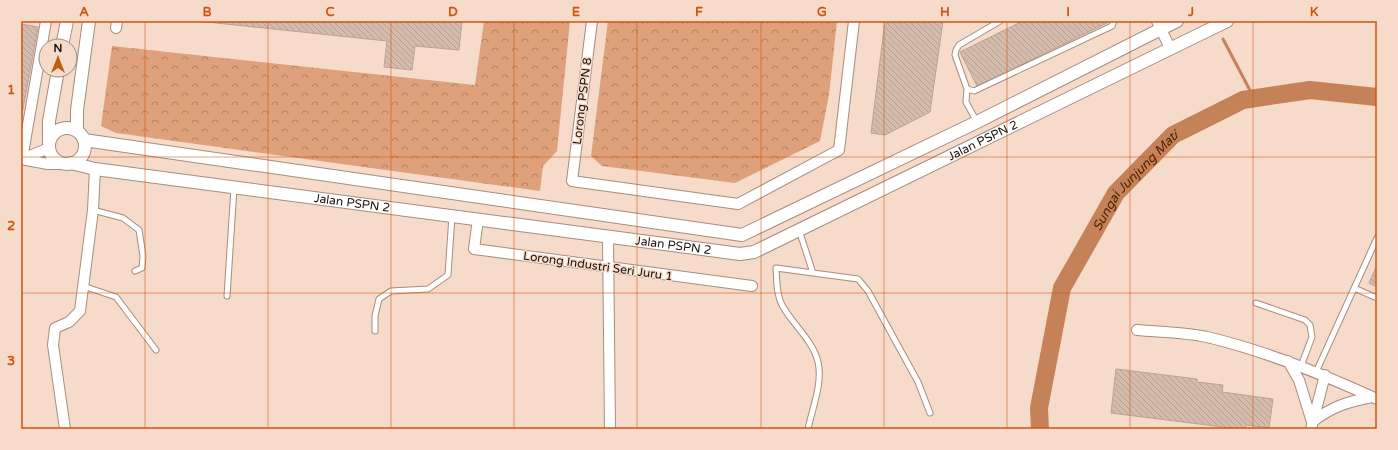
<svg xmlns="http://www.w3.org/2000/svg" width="1398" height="450" font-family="'Varela Round',sans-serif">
<defs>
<pattern id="forest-crowns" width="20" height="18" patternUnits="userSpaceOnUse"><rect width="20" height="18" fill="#dfa17b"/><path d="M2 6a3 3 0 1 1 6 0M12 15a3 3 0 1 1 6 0" fill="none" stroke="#b48263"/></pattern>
<pattern id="building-back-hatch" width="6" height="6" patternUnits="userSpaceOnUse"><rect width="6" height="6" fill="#d5bbac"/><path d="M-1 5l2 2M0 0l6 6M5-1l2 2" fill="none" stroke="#b6a093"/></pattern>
</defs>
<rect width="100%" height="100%" fill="#f6dbcb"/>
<path fill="url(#forest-crowns)" d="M 484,21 L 570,21 L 557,151 L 543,166 L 540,191 L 116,133 L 101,126 L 112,46 L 475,85 Z
M 608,21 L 837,21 L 829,95 L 820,141 L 735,183 L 602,166 L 591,156 Z"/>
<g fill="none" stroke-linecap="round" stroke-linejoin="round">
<path stroke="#c58258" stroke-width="3" d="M 1223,39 L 1254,98"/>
<path stroke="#c58258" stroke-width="18" id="s1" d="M 1040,429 L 1039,408 L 1062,288 L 1116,193 L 1173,135 L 1243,100 L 1310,90 L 1377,97"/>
</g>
<path fill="url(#building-back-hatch)" stroke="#bba293" d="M 197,21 L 462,21 L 459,50 L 415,46 L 412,70 L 384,67 L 387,41 Z
M 885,21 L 943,21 L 930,112 L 885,135 L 871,133 Z
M 1023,21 L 1109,21 L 1109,22 L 977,86 L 960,52 Z
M 21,24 L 38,27 L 21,120 Z
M 1377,265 L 1377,287 L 1369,283 Z
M 1116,369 L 1197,379 L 1197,382 L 1223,385 L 1222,392 L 1273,399 L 1269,428 L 1246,425 L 1245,429 L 1239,429 L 1111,413 Z"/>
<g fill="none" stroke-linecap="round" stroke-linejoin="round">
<defs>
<path id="service" d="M 1000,21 L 959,45 L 956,50 L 955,55 L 967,89 L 974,91 L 1112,26 L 1114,21
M 967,89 L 966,102 L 977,122
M 93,210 L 123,218 L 139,230 L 143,256 L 142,268 L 135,271
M 799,230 L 813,273
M 83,286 L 116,297 L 156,350
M 1354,288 L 1377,298
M 227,296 L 234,188
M 1256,303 L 1305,320 L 1310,325 L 1312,337 L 1301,366
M 375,331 L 375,316 L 379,299 L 391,291 L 428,289 L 448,275 L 452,216
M 1316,372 L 1377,238
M 808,429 C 812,409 823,383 818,362 C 813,340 792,324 782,305 C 776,294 777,280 776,268 L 858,279 L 868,291 L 918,382 L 930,413"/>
<path id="minor" d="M 592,21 L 572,181 L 738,204 L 839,150 L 854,21
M 1157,21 L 1170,48
M 116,28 L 117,21
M 21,159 L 48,164 L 65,164
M 22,159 L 46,21
M 22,159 L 49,148
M 478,219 L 474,249 L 752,286
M 608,237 L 610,429
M 1137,330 C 1160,332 1185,332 1207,337 C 1266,351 1322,374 1377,399
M 1288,361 L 1299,380 L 1312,422
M 1312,422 C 1333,406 1347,402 1372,397
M 65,429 L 53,345 L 55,328 L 69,322 L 80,311 L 93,210 L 95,169
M 1311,429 L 1325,375"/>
<g id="tertiary">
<path d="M 62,46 L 67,21"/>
<circle cx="67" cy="146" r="18"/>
<path d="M 77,130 L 77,110 L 89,21"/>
<path d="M 84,140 L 742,235 L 977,122 L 1177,21"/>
<path d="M 49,141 L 49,121 L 58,70"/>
<path id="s2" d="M 71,163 L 95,169 L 740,254 L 754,252 L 1227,21"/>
</g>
</defs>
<use href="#service" stroke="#a68d7f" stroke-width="7"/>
<use href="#minor" stroke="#a68d7f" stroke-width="12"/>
<use href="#tertiary" stroke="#a68d7f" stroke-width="14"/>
<use href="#service" stroke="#fff" stroke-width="5"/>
<use href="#minor" stroke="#fff" stroke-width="10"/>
<use href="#tertiary" stroke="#fff" stroke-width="12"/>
</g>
<path fill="none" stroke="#d3520c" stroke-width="1" stroke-opacity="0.55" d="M 145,21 L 145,429M 268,21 L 268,429M 391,21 L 391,429M 514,21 L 514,429M 637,21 L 637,429M 761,21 L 761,429M 884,21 L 884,429M 1007,21 L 1007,429M 1130,21 L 1130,429M 1253,21 L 1253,429M 21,157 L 1377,157M 21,293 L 1377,293"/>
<g text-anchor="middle" stroke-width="3" stroke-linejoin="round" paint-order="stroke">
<g font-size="12" fill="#1a110c" stroke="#f6dbcb">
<text transform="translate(582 101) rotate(-83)" y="4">Lorong PSPN 8</text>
<text dy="4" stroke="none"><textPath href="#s2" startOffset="944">Jalan PSPN 2</textPath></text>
<text dy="4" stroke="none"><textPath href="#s2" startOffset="284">Jalan PSPN 2</textPath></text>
<text dy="4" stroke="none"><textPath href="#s2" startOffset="608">Jalan PSPN 2</textPath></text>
<text transform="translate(598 266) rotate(8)" y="4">Lorong Industri Seri Juru 1</text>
</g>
<g font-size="13" font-style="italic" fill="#4e2201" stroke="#f6dbcb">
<text dy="5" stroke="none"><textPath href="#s1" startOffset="274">Sungai Junjung Mati</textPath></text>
</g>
</g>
<rect width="1398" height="450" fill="none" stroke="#f6dbcb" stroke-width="44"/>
<g transform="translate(58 58)"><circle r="19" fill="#f6dbcb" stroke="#9e8a7f"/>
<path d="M0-3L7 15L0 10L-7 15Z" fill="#bb5e11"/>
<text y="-6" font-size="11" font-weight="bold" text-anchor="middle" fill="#1a110c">N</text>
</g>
<rect x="22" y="22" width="1354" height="406" fill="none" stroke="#d3520c" stroke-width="1.5"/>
<g font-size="13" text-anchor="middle" font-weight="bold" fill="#d3520c">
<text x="84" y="16">A</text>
<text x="207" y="16">B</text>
<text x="330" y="16">C</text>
<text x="453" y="16">D</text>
<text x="576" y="16">E</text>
<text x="699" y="16">F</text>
<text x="822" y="16">G</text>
<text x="945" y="16">H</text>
<text x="1068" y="16">I</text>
<text x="1191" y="16">J</text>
<text x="1314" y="16">K</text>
<text x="11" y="94">1</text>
<text x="11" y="230">2</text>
<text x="11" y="365">3</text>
</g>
</svg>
